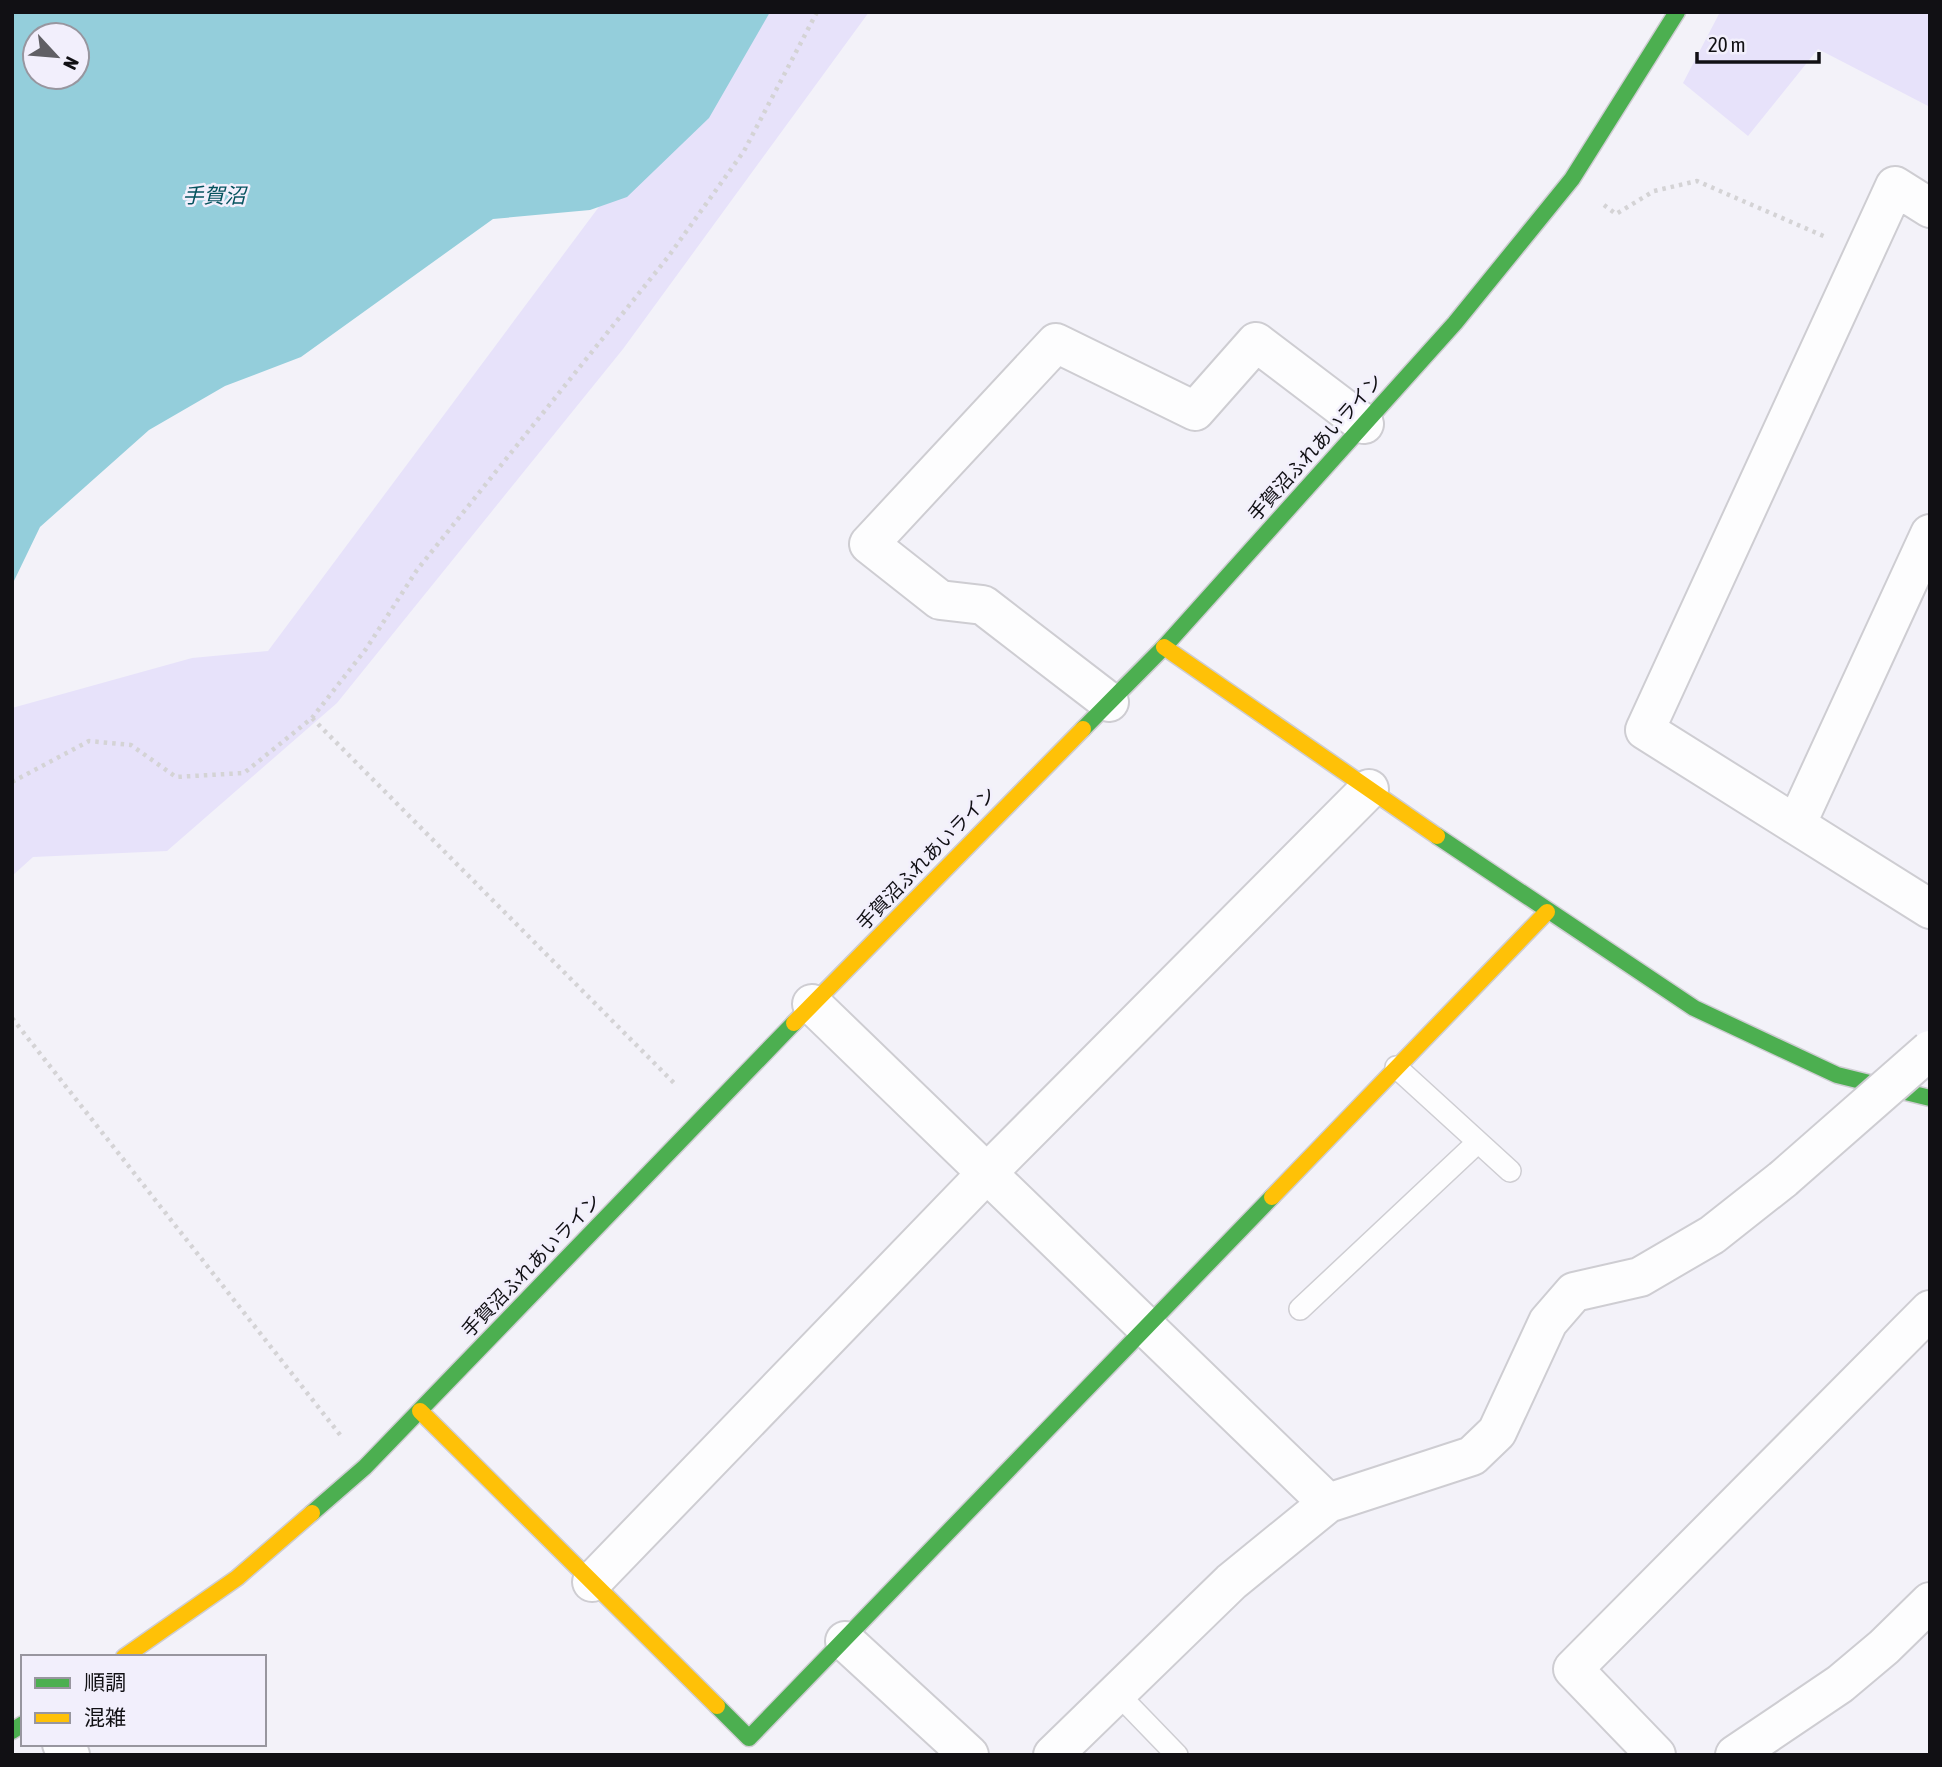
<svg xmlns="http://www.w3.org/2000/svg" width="1942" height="1767" font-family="'Asap Condensed','Noto Sans JP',sans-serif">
<rect width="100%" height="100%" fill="#f3f2f9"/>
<path fill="#e7e2fa" d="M 734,12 L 869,12 L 623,349 L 337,703 L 167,851 L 33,857 L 12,876 L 12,708 L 192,658 L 268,651 L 715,51 Z
M 1720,12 L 1930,12 L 1930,107 L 1818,49 L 1748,136 L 1683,83 Z"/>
<path fill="#94cedb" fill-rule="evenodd" d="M 12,12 L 770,12 L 709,118 L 627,197 L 590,210 L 493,219 L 301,357 L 225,386 L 149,430 L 40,527 L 12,585 ZM 35,35 L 77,35 L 77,77 L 35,77 Z"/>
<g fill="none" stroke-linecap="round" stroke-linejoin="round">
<defs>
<path id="lane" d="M 1396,1067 L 1510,1171
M 1300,1309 L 1478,1142
M 1117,1693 L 1177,1755"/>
<path id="street" d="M 1930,208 L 1895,186 L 1645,730 L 1930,909
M 1109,702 L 983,605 L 940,600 L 869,544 L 1056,343 L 1195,411 L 1256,342 L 1364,424
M 1796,825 L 1930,534
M 812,1004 L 1328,1503
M 592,1582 L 986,1174 L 1369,789
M 845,1641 L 969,1755
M 62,1744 L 70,1755
M 1053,1755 L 1231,1582 L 1328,1503 L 1472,1456 L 1497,1432 L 1548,1322 L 1574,1292 L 1640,1277 L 1712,1235 L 1783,1179
M 1656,1755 L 1573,1669 L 1930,1310
M 1735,1755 L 1840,1684 L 1884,1647 L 1930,1602"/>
<path id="fast" d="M 1083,729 L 1164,647 L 1455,323 L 1572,179 L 1677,12
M 1437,836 L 1694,1008 L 1837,1075 L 1930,1098
M 312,1513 L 365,1467 L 794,1023
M 717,1706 L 749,1738 L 1272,1197
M 12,1731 L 23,1724"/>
<path id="slow" d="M 1164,647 L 1437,836
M 794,1023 L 1083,729
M 1272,1197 L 1547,912
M 420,1411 L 717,1706
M 124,1657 L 237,1578 L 312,1513"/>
</defs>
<use href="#lane" stroke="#cecdd2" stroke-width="24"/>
<use href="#street" stroke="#cecdd2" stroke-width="42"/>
<use href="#fast" stroke="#cecdd2" stroke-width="19"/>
<use href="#slow" stroke="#cecdd2" stroke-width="19"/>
<path stroke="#d4d3d5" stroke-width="4.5" stroke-dasharray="3.5 5" stroke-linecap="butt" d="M 1604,205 L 1616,214 L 1654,191 L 1697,181 L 1828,238
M 312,718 L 677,1086
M 12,782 L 89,741 L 131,745 L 176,777 L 244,773 L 312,718 L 366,649 L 417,570 L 668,257 L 744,151 L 817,12
M 12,1018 L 341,1436"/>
<use href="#lane" stroke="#fdfdfe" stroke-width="21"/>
<use href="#street" stroke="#fdfdfe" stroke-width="38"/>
<use href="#fast" stroke="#4caf50" stroke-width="16"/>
<use href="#slow" stroke="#ffc107" stroke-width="16"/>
<defs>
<path id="street-bridge" d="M 1783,1179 L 1930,1050"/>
</defs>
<use href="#street-bridge" stroke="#cecdd2" stroke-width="42" stroke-linecap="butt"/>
<use href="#street-bridge" stroke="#fdfdfe" stroke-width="38"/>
</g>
<g text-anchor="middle" stroke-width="5" stroke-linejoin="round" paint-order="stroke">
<g font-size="19" fill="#111014" stroke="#f2effc">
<text transform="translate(1315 447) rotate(-48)" y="7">手賀沼ふれあいライン</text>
<text transform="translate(926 858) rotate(-46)" y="7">手賀沼ふれあいライン</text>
<text transform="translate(531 1265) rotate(-46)" y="7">手賀沼ふれあいライン</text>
</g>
<g font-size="21" font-style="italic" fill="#04525d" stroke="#f2effc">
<text x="214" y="203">手賀沼</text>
</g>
</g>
<rect width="1942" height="1767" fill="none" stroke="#111014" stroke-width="28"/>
<rect x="21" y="1655" width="245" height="91" fill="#f2effc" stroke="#98969f" stroke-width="2"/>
<rect x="35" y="1678" width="35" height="10" fill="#4caf50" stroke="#98969f" stroke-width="2"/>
<text x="84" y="1690" font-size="21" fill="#111014">順調</text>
<rect x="35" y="1713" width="35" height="10" fill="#ffc107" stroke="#98969f" stroke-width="2"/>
<text x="84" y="1725" font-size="21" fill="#111014">混雑</text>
<g transform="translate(56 56) rotate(116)"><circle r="33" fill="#f2effc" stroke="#98969f" stroke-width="2"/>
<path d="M0-5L12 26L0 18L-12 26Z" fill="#605f64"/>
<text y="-10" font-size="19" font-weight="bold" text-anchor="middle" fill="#111014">N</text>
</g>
<path d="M1697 52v10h122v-10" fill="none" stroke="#111014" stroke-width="3.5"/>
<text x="1708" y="52" font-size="21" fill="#111014" stroke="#f2effc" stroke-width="5" paint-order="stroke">20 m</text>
</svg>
